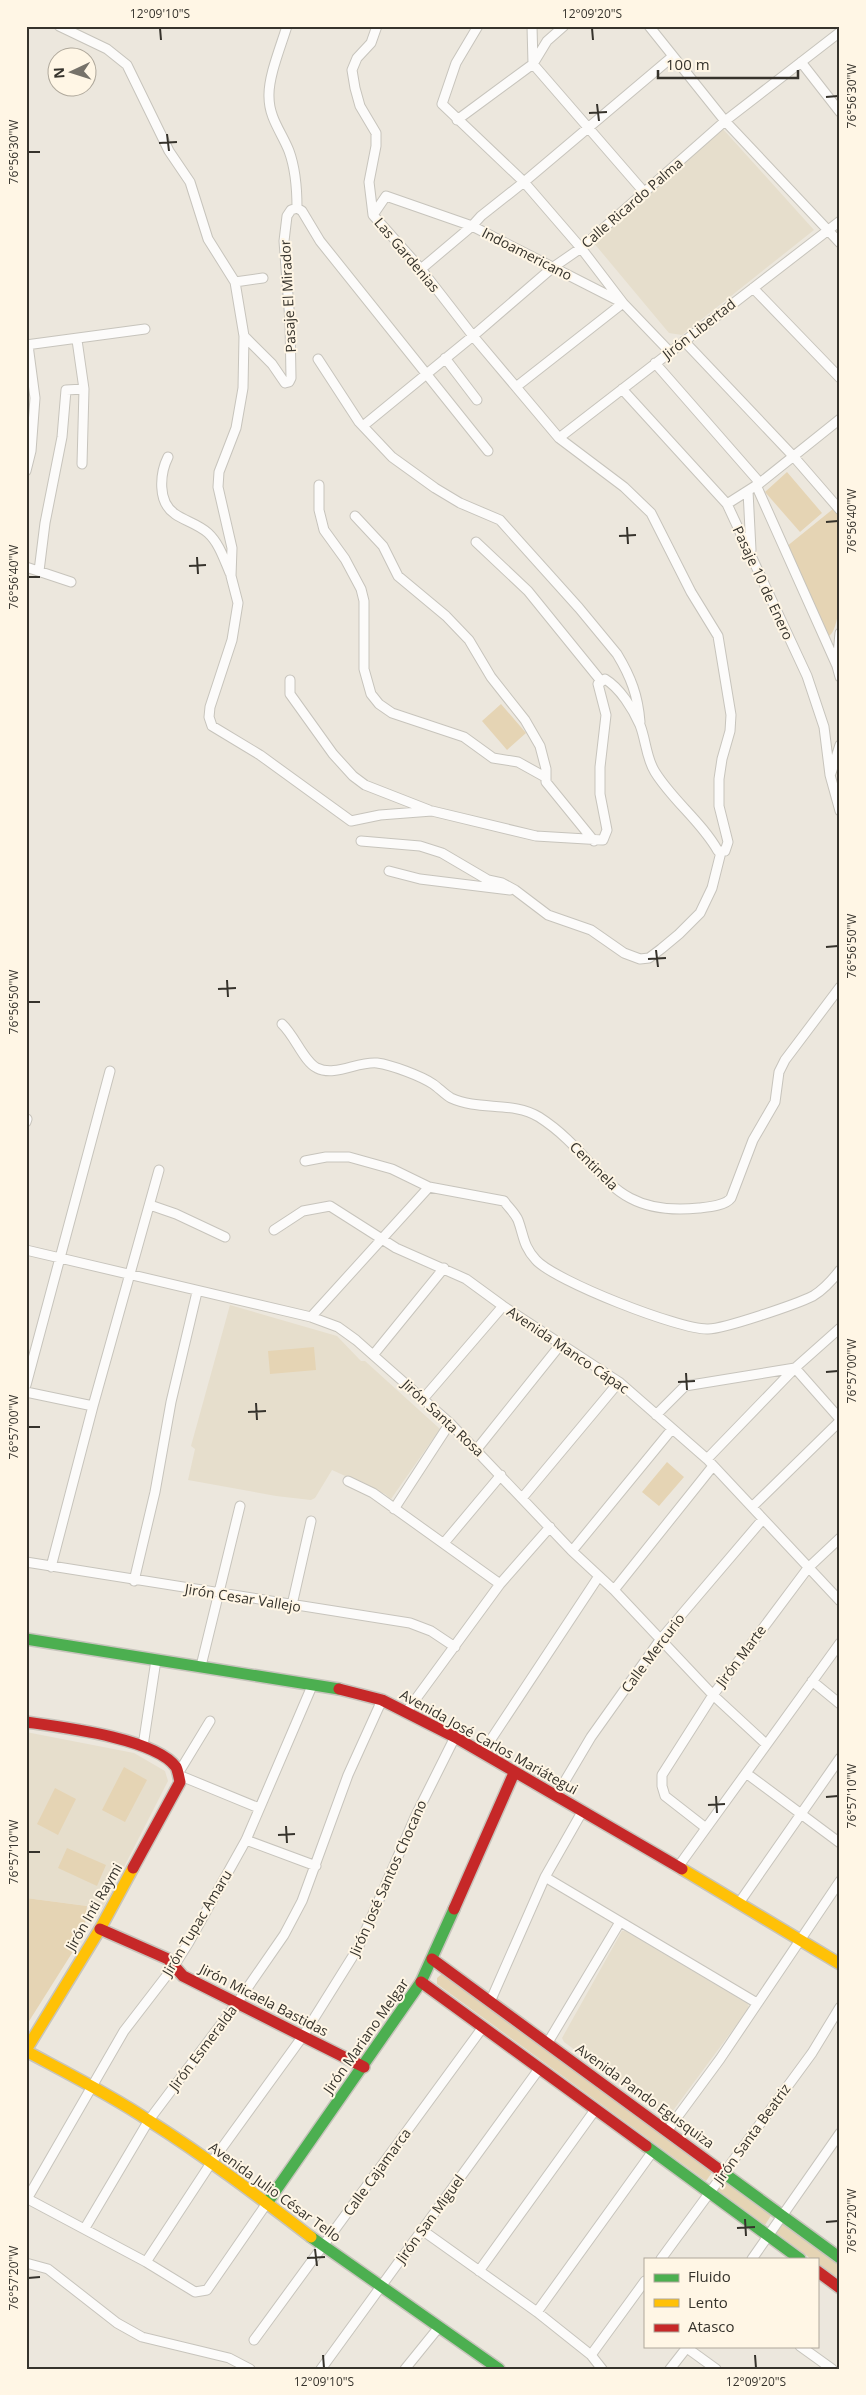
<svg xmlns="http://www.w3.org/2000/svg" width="866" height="2395" font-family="'Open Sans',sans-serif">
<rect width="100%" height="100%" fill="#ece7dd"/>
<path fill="#e6decc" d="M 722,128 L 814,230 L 682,335 L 669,333 L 593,242 Z
M 230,1305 L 337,1336 L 361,1361 L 365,1361 L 440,1429 L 391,1499 L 385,1494 L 332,1470 L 315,1498 L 311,1500 L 276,1496 L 188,1480 L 195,1449 L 191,1446 Z
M 26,1732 L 134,1753 L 165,1771 L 168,1781 L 103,1908 L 26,1898 Z
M 622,1931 L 625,1931 L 748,2004 L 749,2008 L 669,2116 L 665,2116 L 564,2042 L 562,2038 Z"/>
<path fill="#e5d4b4" d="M 787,472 L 822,513 L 800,532 L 765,492 Z
M 833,509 L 840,517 C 840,537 845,627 829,636 L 826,635 L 786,547 Z
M 501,704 L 526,733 L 507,750 L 482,721 Z
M 314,1347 L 316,1370 L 270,1374 L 268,1351 Z
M 667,1462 L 684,1477 L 659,1506 L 642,1492 Z
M 124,1767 L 147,1780 L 125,1822 L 102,1810 Z
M 55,1788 L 76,1799 L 58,1835 L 37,1824 Z
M 67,1848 L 106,1865 L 97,1886 L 58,1868 Z
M 26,1898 L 87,1906 L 84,1934 L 26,2026 Z
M 444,1972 L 713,2171 L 706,2181 L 437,1984 L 437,1978 Z
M 724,2179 L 772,2214 L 765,2225 L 717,2190 Z
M 782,2221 L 840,2263 L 840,2280 L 817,2263 L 817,2259 L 811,2259 L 774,2231 Z"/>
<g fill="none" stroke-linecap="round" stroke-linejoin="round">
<defs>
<path id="street" d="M 59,26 L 107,49 L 127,65 L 169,151 L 190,182 L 208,239 L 235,282 L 244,336 L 243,388 L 236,428 L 219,472 L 218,487 L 232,548 L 231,576 L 238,603 L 232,640 L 210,707 L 209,717 L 212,726 L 260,755 L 351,821 L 380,815 L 432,811 L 536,836 L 603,840 L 607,830 L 600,794 L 600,767 L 606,715 L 598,684 L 605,679 C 620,688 633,709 640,725 C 646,740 646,758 655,772 C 673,801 701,821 718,851 L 725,851 L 728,842 L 719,806 L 719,779 L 722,759 L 730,731 L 731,715 L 718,636 L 691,592 L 651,513 L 624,487 L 559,438 L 473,336 L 421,269 L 373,215 L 369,182 L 376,146 L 376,133 L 360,106 L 355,88 L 352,70 L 357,58 L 371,43 L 377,26
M 287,26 C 281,46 268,77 269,97 C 269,118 282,133 289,151 C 296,170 297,189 297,208
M 478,26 L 456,63 L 442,104 L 524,182 L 581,248 L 623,303 L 516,387
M 532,26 L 533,64 L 644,192
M 649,26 L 725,121 L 840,243
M 801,62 L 840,112
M 457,120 L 533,64 L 547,41 L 564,26
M 373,215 L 386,196 L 472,226 L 623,303 L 670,352
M 421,269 L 472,226 L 481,216 L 524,182 L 672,57
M 235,282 L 263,278
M 753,288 L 840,378
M 244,336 L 272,364 L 285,383 L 289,382 L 291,378 L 290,322 L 284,241 L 287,216 L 291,210 L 297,208 L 302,211 L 320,241 L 488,451
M 77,340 L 84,389 L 82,464
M 684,341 L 794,457 L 840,510
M 26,345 L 145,329
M 445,358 L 477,400
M 318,359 L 359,422 L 392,457 L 435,488 L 460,503 L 500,520 L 579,608 L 617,654 C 631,677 638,696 640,722
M 655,363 L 760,483
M 622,389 L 727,504 L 807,676 L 824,727 L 830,775 L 840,811
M 363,426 L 473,336 L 552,268 L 581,248 L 725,121 L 840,32
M 559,438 L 840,221
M 168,457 C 160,473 157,502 175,514 C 185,521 198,524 208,533 C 219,543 224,559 230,573
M 26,471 L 31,451 L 35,398 L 28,345
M 319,485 L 319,510 L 324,530 L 345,559 L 361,589 L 364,601 L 364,669 L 371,694 L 379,704 L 392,713 L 464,737 L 493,758 L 518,762 L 545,777
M 756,485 L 837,666
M 748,491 L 751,550
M 727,504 L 760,483 L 840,419
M 355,516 L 383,546 L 398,576 L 446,616 L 469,640 L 491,677 L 525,720 L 540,746 L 546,769 L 546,782 L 594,841
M 476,542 L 528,591 L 601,681
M 26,567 L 71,582
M 39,571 L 45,523 L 62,437 L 66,390 L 84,389
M 840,633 L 837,666 L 840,677
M 290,680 L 290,694 L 333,754 L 353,776 L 365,785 L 429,810
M 831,773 L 840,745
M 361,841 L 420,846 L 442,853 L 488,880 L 502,883 L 515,890 L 548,915 L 591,930 L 624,953 L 640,959 L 649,958 L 661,949 L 679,934 L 700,913 L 712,888 L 721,852
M 389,871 L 420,879 L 510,890
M 282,1024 C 295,1036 304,1062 317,1068 C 335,1077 358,1061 377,1063 C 392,1065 421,1076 433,1084 C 439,1088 445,1095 451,1098 C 479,1111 513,1101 539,1117 C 603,1158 605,1218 699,1208 C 708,1207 725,1206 731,1198 L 753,1140 L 775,1102 L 779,1072 L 785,1060 L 840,987
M 26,1122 L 27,1119
M 305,1161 L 326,1157 L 349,1157 L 392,1169 L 429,1187 L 504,1201 C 508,1207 515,1213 518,1220 C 524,1236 523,1246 536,1260 C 555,1281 680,1330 708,1329 C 724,1329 797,1304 813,1296 C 823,1290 833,1279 840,1270
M 150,1205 L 176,1214 L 225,1237
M 274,1230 L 303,1211 L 330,1206 L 396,1248 L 466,1279 L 503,1306 L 619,1382 L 707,1459 L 840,1601
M 26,1250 L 311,1317 L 338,1327 L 356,1340 L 450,1423 L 572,1551 L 614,1590 L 713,1695 L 766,1744
M 311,1317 L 429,1187
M 374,1354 L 444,1268
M 26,1385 L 110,1071
M 26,1392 L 93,1406
M 423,1399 L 503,1306
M 656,1415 L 685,1386 L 795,1368 L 840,1419
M 477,1449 L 561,1344
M 707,1459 L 795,1368 L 840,1328
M 348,1481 L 373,1493 L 500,1584
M 523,1497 L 619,1382
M 752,1507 L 840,1421
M 394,1509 L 450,1423
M 444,1543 L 501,1475
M 572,1551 L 672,1429
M 26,1562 L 410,1623 L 431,1631 L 455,1647
M 51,1567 L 93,1406 L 159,1170
M 134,1581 L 155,1492 L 171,1402 L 197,1292
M 614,1590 L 713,1466
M 292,1605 L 311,1521
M 201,1666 L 240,1506
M 812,1681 L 840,1704
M 407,1711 L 500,1584 L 550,1527
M 143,1746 L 156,1660
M 482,1753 L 599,1576
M 179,1772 L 210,1721
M 746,1773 L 840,1843
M 181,1776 L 259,1808
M 556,1796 L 591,1737 L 660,1640 L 763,1519
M 706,1828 L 665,1796 L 662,1786 L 662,1775 L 713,1695 L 808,1568 L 840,1538
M 246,1840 L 316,1866
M 678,1867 L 840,1643
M 545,1877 L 757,2003
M 739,1903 L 840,1758
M 490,2002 L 545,1877 L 582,1812
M 547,2044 L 620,1922
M 667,2131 L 720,2059 L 840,1881
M 26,2198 L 146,2262 L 195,2292 L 207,2290 L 267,2203
M 27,2199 L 124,2031 L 174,1966 L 189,1942 L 246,1840 L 312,1686
M 85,2228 L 149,2120 L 237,2003 L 284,1935 L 302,1901 L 348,1775 L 382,1700
M 422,2230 L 537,2312 L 591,2355 L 602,2369
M 661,2259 L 812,2053 L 840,2007
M 752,2259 L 840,2133
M 146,2262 L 211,2163 L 303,2036 L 358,1948 L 416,1815 L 455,1737
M 26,2263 L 48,2269 L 117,2323 L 142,2337 L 229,2358 L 250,2369
M 479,2271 L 595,2110
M 537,2312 L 653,2151
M 254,2340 L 483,2027
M 800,2346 L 832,2369
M 687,2348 L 716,2369
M 591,2355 L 645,2281
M 321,2369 L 539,2069
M 405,2369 L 439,2327
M 670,2369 L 688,2346"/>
<path id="fast" d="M 26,1639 L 339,1689
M 646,2146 L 800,2259
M 721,2171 L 840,2258
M 267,2203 L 421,1982 L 454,1909
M 311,2237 L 499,2369"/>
<path id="slow" d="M 682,1869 L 840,1964
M 26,2050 L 100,1929 L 133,1868
M 26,2051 C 67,2073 109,2094 148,2120 C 205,2156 259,2197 311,2237"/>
<path id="jam" d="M 339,1689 L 382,1700 L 455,1737 L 682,1869
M 26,1722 C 61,1727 155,1738 176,1767 C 178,1771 179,1778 180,1782 L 133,1868
M 454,1909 L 514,1773
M 100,1929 L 168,1959 L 183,1976 L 364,2067
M 432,1959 L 721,2171
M 421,1982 L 646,2146
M 817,2271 L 840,2288"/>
</defs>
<use href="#street" stroke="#c7c4bc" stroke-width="11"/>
<use href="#fast" stroke="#c7c4bc" stroke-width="14"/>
<use href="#slow" stroke="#c7c4bc" stroke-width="14"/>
<use href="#jam" stroke="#c7c4bc" stroke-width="14"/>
<use href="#street" stroke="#fcfbfa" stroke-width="9"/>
<use href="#fast" stroke="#4caf50" stroke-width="11"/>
<use href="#slow" stroke="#ffc107" stroke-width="11"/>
<use href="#jam" stroke="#c62828" stroke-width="11"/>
</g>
<path fill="none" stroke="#36332c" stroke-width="2" d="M 160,28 L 161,40M 592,28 L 593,40M 826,97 L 838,96M 597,104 L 599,121M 589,113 L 607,112M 167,134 L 169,151M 159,143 L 177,142M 28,152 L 40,152M 826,522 L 838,521M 627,527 L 628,544M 619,536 L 636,535M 197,557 L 198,574M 189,566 L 206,565M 28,577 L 40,577M 826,947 L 838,946M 656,950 L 658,967M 648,959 L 666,958M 227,980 L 228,997M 218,989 L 236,988M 28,1002 L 40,1002M 826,1372 L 838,1371M 686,1373 L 687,1390M 678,1382 L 695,1381M 256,1403 L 257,1420M 248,1412 L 266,1411M 28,1427 L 40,1427M 716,1796 L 717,1813M 826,1797 L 838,1796M 708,1805 L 725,1804M 286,1826 L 287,1843M 278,1835 L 295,1834M 28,1852 L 40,1852M 745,2219 L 746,2236M 826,2222 L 838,2221M 737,2228 L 755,2227M 315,2249 L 317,2266M 307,2258 L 325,2257M 28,2278 L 40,2277M 323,2355 L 324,2368M 755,2355 L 756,2368"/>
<g text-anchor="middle" stroke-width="4" stroke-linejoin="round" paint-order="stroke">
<g font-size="14" fill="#36332c" stroke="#fff6e5">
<text transform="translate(632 203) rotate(-41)" y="5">Calle Ricardo Palma</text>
<text transform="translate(527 254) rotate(27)" y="5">Indoamericano</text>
<text transform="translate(407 255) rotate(50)" y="5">Las Gardenias</text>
<text transform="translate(288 296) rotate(-93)" y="5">Pasaje El Mirador</text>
<text transform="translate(699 329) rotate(-38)" y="5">Jirón Libertad</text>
<text transform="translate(763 583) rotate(65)" y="5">Pasaje 10 de Enero</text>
<text transform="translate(594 1166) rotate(45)" y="5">Centinela</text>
<text transform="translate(568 1350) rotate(34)" y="5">Avenida Manco Cápac</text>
<text transform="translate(443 1418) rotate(43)" y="5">Jirón Santa Rosa</text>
<text transform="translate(243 1598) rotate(9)" y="5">Jirón Cesar Vallejo</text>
<text transform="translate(653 1653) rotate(-53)" y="5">Calle Mercurio</text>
<text transform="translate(741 1656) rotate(-53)" y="5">Jirón Marte</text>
<text transform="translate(489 1742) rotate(29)" y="5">Avenida José Carlos Mariátegui</text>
<text transform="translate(388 1878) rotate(-66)" y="5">Jirón José Santos Chocano</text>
<text transform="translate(94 1907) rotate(-60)" y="5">Jirón Inti Raymi</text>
<text transform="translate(197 1923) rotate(-59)" y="5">Jirón Tupac Amaru</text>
<text transform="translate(264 2000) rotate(27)" y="5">Jirón Micaela Bastidas</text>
<text transform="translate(366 2036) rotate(-55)" y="5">Jirón Mariano Melgar</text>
<text transform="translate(203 2048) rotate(-53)" y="5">Jirón Esmeralda</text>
<text transform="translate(645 2096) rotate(36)" y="5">Avenida Pando Egusquiza</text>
<text transform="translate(752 2134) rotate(-54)" y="5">Jirón Santa Beatriz</text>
<text transform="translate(377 2172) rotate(-54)" y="5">Calle Cajamarca</text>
<text transform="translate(275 2192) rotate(36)" y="5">Avenida Julio César Tello</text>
<text transform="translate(430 2219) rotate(-54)" y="5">Jirón San Miguel</text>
</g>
</g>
<rect width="866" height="2395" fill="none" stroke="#fff6e5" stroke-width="55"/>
<rect x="644" y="2258" width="175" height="90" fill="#fff6e5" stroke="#afa89b"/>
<rect x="654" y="2274" width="25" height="8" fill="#4caf50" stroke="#afa89b"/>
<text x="688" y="2282" font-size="15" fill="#36332c">Fluido</text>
<rect x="654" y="2299" width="25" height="8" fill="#ffc107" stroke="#afa89b"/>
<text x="688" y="2308" font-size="15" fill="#36332c">Lento</text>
<rect x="654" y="2324" width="25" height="8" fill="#c62828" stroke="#afa89b"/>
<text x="688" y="2332" font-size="15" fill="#36332c">Atasco</text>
<g transform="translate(72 72) rotate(266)"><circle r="24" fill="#fff6e5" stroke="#afa89b"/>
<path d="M0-4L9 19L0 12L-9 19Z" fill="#76726a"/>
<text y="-8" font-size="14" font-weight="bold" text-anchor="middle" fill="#36332c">N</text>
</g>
<path d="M658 70v8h140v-8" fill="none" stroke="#36332c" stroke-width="2.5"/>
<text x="666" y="70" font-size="15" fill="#36332c" stroke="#fff6e5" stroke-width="4" paint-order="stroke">100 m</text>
<rect x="28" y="28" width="810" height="2340" fill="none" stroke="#36332c" stroke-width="2"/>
<g font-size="12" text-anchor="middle" fill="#36332c">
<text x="160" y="18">12°09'10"S</text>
<text x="592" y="18">12°09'20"S</text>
<text transform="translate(852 96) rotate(-90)" y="4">76°56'30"W</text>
<text transform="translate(14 152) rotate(-90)" y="4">76°56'30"W</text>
<text transform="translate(852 521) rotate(-90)" y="4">76°56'40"W</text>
<text transform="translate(14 577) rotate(-90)" y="4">76°56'40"W</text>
<text transform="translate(852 946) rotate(-90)" y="4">76°56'50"W</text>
<text transform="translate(14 1002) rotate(-90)" y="4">76°56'50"W</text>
<text transform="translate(852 1371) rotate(-90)" y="4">76°57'00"W</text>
<text transform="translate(14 1427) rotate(-90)" y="4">76°57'00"W</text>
<text transform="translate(852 1796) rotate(-90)" y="4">76°57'10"W</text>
<text transform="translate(14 1852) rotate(-90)" y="4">76°57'10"W</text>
<text transform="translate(852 2221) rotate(-90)" y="4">76°57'20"W</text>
<text transform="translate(14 2278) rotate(-90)" y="4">76°57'20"W</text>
<text x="324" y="2386">12°09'10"S</text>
<text x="756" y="2386">12°09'20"S</text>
</g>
</svg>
